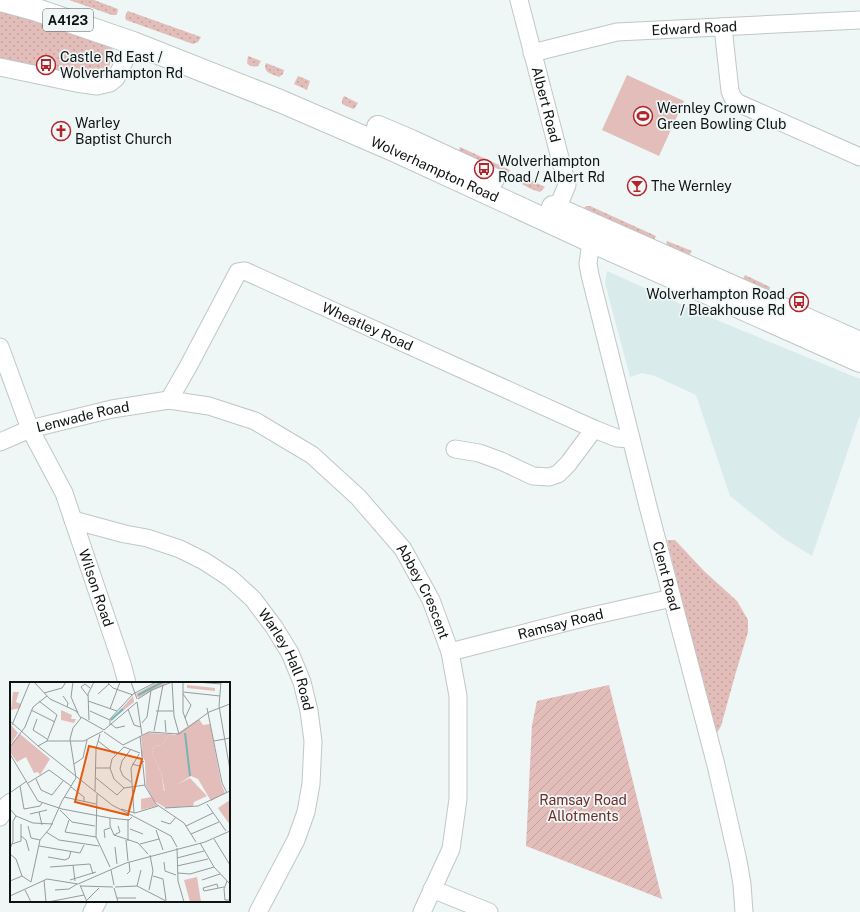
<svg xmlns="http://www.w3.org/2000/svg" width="860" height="912" font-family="'Public Sans',sans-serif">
<defs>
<pattern id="grass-dots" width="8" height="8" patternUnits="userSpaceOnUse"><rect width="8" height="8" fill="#e2bdba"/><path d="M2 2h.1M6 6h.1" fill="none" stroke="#c1a19f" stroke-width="1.8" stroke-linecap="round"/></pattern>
<pattern id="garden-furrows" width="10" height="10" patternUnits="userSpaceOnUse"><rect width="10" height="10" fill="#e2bdba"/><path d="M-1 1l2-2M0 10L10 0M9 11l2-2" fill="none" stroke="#c1a19f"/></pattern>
</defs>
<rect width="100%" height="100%" fill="#eef6f6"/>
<path fill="#daebeb" d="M 607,271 L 702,314 L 860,379 L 860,415 L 812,556 L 783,538 L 730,496 L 696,395 L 655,376 L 642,373 L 630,377 L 605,283 Z"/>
<path fill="url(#grass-dots)" d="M 69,0 L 94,0 L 118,9 L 117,14 L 116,15 L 112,15 Z
M 0,10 L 107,43 L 114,51 L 108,70 L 99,76 L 90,78 L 0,59 Z
M 128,11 L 201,37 L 198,42 L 193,44 L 126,20 L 125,17 L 127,12 Z
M 248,56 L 261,61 L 258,66 C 254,67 250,67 247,63 Z
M 266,63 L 284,70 L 283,74 L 279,77 C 272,74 262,73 266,63 Z
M 298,76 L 310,81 L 307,90 L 294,84 Z
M 344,96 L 358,103 L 355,108 L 353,109 L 342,104 L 342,100 Z
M 460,147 L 510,170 L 508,174 L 505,177 L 460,156 L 458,154 Z
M 521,175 L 545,187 L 540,192 L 531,189 L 518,182 Z
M 586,206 L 590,206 L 656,236 L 653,241 L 583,209 Z
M 667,241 L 692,251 L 688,257 L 665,249 Z
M 745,275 L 770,287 L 769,291 L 744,283 L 743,279 Z
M 667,540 L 675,540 L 704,571 L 737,601 L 748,620 L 748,632 L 736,672 L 721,726 L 715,736 Z"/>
<path fill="url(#garden-furrows)" d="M 609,685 L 662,899 L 526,846 L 532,725 L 537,701 Z"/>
<path fill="#e2bdba" d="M 627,75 L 684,101 L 659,156 L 602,130 Z"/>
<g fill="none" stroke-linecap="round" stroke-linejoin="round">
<defs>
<g id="minor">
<path id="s1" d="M 519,0 L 567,185 L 557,209"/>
<path d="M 723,27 L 730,91 L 733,98 L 738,103 L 860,157"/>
<path id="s2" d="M 532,53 L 617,32 L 860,20"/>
<path d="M 0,67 L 76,83 L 97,86 L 110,83 L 116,78 L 133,43"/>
<path id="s3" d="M 591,241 L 588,264 L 590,275 L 649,510 L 716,765 L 738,861 L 742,884 L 744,912"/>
<path id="s4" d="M 0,347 L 30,429 L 64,493 L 122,664 L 127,683"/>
<path id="s5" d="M 169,400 L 189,365 L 238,272 L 245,271 L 594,429 L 617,438 L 631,439"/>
<path id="s6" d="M 0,442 L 30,429 L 112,409 L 169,400 L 209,406 L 255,421 L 312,455 L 358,497 L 403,549 L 431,600 L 450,652 L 458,696 L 458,799 L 451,849 L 422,912"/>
<path d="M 455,449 L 479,453 L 501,461 L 533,476 L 549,477 L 558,474 L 568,464 L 594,429"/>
<path id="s7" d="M 73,520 L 125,534 L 147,538 L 180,549 L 204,561 L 230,578 L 253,599 L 274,627 L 290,653 L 302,682 L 309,711 L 313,741 L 311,784 L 306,812 L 296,840 L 258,912"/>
<path id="s8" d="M 450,652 L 587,617 L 672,598"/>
<path d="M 0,817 L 7,805 L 11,802"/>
<path d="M 432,889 L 489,912"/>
<path d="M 92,912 L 98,901"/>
</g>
<g id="highway">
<path id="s9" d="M 1,0 L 37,10 L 133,43 L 280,101 L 398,152 L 591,241 L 860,361"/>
<path d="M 378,127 L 411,141 L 493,179"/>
<path d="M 553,207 L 860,343"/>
</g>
</defs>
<use href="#minor" stroke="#bfc7c7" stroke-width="19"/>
<use href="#highway" stroke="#bfc7c7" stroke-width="24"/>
<use href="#minor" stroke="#fff" stroke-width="17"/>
<use href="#highway" stroke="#fff" stroke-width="22"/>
</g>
<defs>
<symbol id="bus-ring" viewBox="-11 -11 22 22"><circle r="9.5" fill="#eef6f6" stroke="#b4232a" stroke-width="1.5"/><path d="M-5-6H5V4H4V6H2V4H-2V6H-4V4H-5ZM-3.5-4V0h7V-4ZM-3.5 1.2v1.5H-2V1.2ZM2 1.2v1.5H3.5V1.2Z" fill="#b4232a"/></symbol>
<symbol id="stadium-ring" viewBox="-11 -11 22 22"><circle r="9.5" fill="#eef6f6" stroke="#b4232a" stroke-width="1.5"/><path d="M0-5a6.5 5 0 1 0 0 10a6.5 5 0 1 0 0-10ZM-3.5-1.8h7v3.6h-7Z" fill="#b4232a"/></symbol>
<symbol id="church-ring" viewBox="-11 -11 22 22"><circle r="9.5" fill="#eef6f6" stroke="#b4232a" stroke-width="1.5"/><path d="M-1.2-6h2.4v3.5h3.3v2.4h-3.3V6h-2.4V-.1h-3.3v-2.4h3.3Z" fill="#b4232a"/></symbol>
<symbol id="bar-ring" viewBox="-11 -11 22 22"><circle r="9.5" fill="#eef6f6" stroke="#b4232a" stroke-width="1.5"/><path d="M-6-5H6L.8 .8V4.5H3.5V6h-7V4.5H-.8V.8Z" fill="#b4232a"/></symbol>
</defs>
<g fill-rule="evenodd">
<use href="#bus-ring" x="35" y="54" width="22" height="22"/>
<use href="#stadium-ring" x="632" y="105" width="22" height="22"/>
<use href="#church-ring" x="50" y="120" width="22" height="22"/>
<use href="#bus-ring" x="473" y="158" width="22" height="22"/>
<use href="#bar-ring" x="626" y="175" width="22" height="22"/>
<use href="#bus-ring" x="788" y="291" width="22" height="22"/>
</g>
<g text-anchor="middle" stroke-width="3.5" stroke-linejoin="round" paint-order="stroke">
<rect fill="#eef6f6" stroke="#525656" stroke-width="1" x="43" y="9" width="50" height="22" rx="3"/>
<g font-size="13" font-weight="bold" fill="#0f1212">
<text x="68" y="25">A4123</text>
</g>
<g font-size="14" fill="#0f1212" stroke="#eef6f6">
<text dy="5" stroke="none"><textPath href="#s2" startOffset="165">Edward Road</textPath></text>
<text dy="5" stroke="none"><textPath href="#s1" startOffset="108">Albert Road</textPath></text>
<text dy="5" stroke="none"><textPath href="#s9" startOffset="466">Wolverhampton Road</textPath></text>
<text dy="5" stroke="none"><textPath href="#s5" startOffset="287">Wheatley Road</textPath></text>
<text dy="5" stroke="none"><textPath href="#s6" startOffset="87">Lenwade Road</textPath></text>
<text dy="5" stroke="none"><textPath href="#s3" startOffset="345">Clent Road</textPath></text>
<text dy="5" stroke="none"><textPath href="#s4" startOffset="260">Wilson Road</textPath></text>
<text dy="5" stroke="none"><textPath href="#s6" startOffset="508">Abbey Crescent</textPath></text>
<text dy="5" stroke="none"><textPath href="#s8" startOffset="114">Ramsay Road</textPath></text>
<text dy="5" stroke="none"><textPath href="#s7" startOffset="270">Warley Hall Road</textPath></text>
</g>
<g font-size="14" fill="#0f1212" stroke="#eef6f6" text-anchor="start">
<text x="60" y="62">Castle Rd East /<tspan x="60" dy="16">Wolverhampton Rd</tspan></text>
<text x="657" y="113">Wernley Crown<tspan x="657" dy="16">Green Bowling Club</tspan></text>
<text x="75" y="128">Warley<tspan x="75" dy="16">Baptist Church</tspan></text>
<text x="498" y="166">Wolverhampton<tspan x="498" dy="16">Road / Albert Rd</tspan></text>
<text x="651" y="191">The Wernley</text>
<text x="785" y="299" text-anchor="end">Wolverhampton Road<tspan x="785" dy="16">/ Bleakhouse Rd</tspan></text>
</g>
<g font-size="14" fill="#6f2e2b" stroke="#eef6f6">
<text x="583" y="805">Ramsay Road<tspan x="583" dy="16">Allotments</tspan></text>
</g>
</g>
<g transform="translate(10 682)">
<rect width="220" height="220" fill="#eef6f6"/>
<path d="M 137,51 L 160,52 L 151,63 L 144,64 L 142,71 L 151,90 L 154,109 L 180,96 L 197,114 L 184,120 L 183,124 L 156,126 L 144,119 L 136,104 L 135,79 L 131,72 ZM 141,115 L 147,124 L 131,128 L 131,117 Z" fill="#e2bdba"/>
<path d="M 123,14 L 124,20 L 100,39 ZM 137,51 L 148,53 L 140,56 L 133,73 L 131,55 Z" fill="#e2bdba"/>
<path d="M 147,0 L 159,0 L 128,16 L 126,12 ZM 189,37 L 193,43 L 200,42 L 211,101 L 215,111 L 201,119 L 188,97 L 181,94 L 155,110 L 151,90 L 142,71 L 144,64 L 151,63 L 160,52 L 165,53 ZM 0,42 L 8,51 L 0,63 ZM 10,52 L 40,77 L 30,93 L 28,90 L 24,91 L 16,75 L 7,80 L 0,70 L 2,61 ZM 220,118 L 220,143 L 208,126 Z" fill="#e2bdba"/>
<path d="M 177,3 L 205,6 L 205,9 L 177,6 ZM 3,10 L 9,10 L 6,20 L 11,22 L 10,26 L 1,28 ZM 187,195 L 191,220 L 180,220 L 174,198 Z" fill="#e2bdba"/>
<path d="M 51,28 L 62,33 L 61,37 L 66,37 L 64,41 L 51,38 Z" fill="#e2bdba"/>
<path fill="none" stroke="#77b5b5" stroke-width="2" d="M 128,13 L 153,0M 101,38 L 113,27M 175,51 L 180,94"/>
<path fill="none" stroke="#959b9b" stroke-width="1" d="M 24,0 L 40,17 L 66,29 L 71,36M 63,0 L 61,15 L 68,31M 97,0 L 103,6 L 123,13M 121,0 L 127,17M 162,0 L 164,34 L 169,52M 173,0 L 173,30 L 178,44M 186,0 L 211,2M 211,0 L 209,24 L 220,88M 220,4 L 220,29M 173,10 L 210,14M 34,11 L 52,6 L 56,0M 88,12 L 99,2M 173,12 L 181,23 L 175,36M 53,14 L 58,21 L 57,25M 78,14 L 71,5 L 75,2 L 80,6M 128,17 L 142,8 L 162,0M 29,19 L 47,33 L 37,59M 78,19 L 107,29M 127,20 L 132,53M 197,26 L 212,101 L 217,111M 100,27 L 110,0M 118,27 L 124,43 L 131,45M 21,28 L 45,40M 80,29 L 100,38M 146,29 L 163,29M 71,35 L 94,48M 27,37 L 23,48 L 37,57M 79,38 L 78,12 L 84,0M 155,38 L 156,50M 0,39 L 28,64 L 102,123 L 161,154 L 167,165M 132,41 L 137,35 L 141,8M 101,42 L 106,46 L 115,44M 2,43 L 20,0M 100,43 L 100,37 L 123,12 L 146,0M 94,48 L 127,20M 144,49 L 153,3M 94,50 L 113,63 L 139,50 L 169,52 L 199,30 L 220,22M 130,54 L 135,104 L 146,122 L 174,141 L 186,160M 88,59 L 105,72M 204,59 L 220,56M 28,64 L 37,59 L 74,59 L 93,49M 0,65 L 15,45 L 23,25 L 37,14M 114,65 L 102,77 L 100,86 L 104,97 L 114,106 L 135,103M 114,65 L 130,71M 121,67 L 112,79 L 110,87 L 113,94 L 121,100M 0,72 L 28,119 L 52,127 L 100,136 L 119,138 L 122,135M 64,82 L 73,76 L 77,58M 122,82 L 129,84 L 134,79M 86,86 L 100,86M 86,96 L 107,113 L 114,106M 26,97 L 31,108 L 42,113 L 53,99M 18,101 L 39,88 L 61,104M 10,104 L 14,127 L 30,124 L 32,121M 61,105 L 74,115 L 74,120M 0,108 L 0,127M 85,109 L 86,67 L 90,52M 1,110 L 17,99M 87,112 L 86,155 L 100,185M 54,115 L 86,122M 197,122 L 216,149M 155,126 L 188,124 L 220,109M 0,127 L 6,134 L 23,141 L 43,142M 111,127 L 125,131 L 148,124M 50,128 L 62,140 L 85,144M 29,130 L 32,143M 124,131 L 121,86 L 129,72M 20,132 L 37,128M 100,136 L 100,144 L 104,153 L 128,161 L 138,172M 118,137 L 118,159M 59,138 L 55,150 L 86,155M 151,139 L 160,142 L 166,135M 18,144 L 21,156 L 30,158M 176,144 L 203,131M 120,147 L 133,152M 146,148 L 153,168M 36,150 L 49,158 L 89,164M 181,152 L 209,140M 104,153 L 110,150 L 108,144M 11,154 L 16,158 L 19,169M 95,156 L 94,148 L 100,146M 204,157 L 220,183M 116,158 L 118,179M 190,161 L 204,185 L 220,202M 2,162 L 11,159 L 11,142M 130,162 L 149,157M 29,164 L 70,171 L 74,163M 105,165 L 107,182M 167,166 L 168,199 L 174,220M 0,167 L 3,159 L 3,139 L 6,134M 0,172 L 6,177 L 12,194 L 21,200 L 30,158 L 40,146 L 52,119 L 66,96 L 60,57 L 63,46 L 71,36M 38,175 L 55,178 L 59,176 L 61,169M 167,176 L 194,169M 154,180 L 155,189 L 166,193M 63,183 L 65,199M 167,184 L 198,177M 40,185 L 80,182 L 83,192M 101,188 L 104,203M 168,191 L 180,192 L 204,185M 117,192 L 120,189 L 119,180M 143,194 L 153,197 L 156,218M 34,198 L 36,220M 60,198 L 86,190M 192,198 L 210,192M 0,199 L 12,194M 217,199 L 214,207 L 215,218 L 220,218M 70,203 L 77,220M 71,204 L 103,205M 127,204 L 131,188M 105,205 L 127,204 L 158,220M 104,206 L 108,220M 208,206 L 207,202 L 193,206 L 194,209 L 214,205M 15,208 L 21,220M 45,208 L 59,207 L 67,202M 139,208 L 143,189 L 140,173M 0,214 L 37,197 L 68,202 L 116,181 L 195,160 L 220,149M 107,216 L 126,216M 77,218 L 89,206M 38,220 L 74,213"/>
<path fill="#e8590c" fill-opacity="0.15" stroke="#e8590c" stroke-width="2" d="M 79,64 L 132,77 L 118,133 L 65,120 Z"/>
<rect width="220" height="220" fill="none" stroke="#0f1212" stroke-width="2"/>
</g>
</svg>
